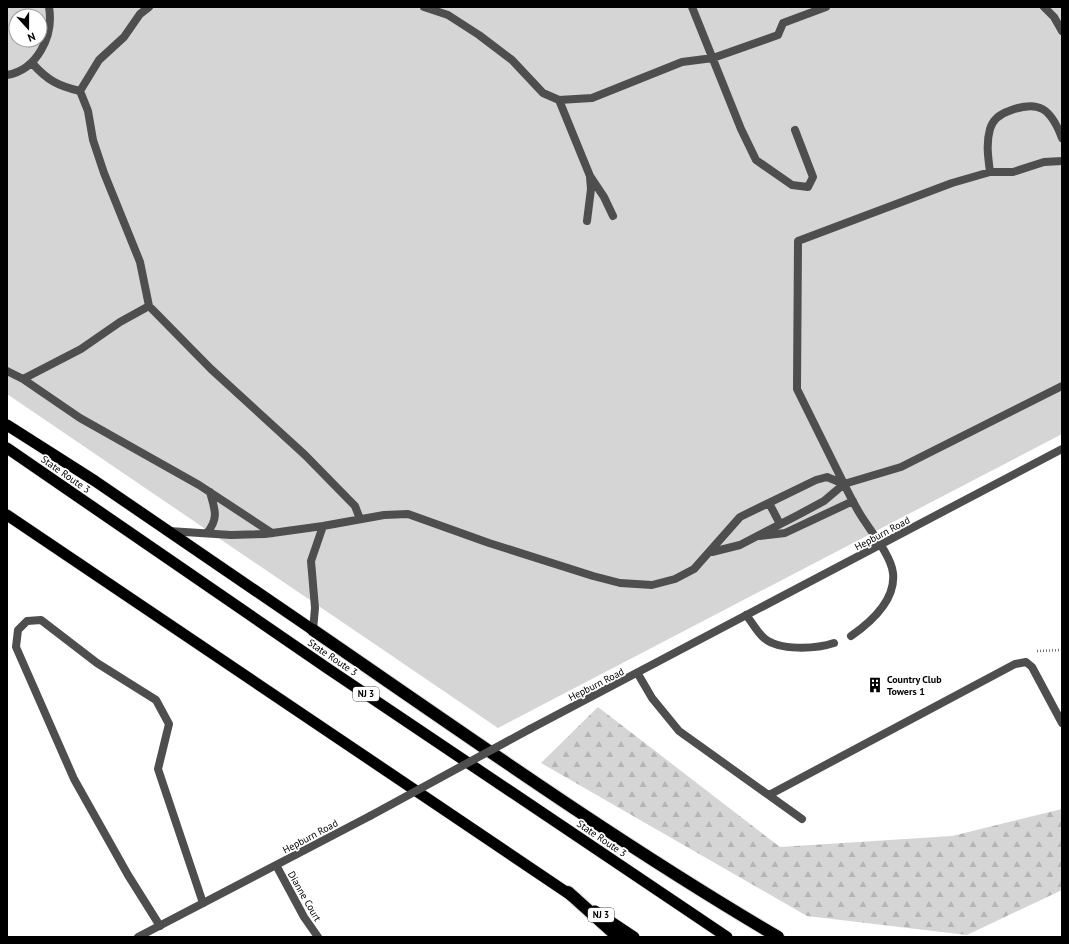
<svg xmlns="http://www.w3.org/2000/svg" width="1069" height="944" font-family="'PT Sans',sans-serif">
<defs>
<pattern id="forest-firs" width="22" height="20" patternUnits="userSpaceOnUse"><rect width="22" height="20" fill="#d5d5d5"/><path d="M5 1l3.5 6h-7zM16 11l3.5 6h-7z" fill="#b5b5b5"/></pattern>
</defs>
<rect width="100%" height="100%" fill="#fff"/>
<path fill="#d5d5d5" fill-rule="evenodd" d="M 7,7 L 1062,7 L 1062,434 L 498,728 L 7,394 ZM 16,16 L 40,16 L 40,40 L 16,40 Z"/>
<path fill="url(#forest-firs)" d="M 598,707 L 780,847 L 952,836 L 1062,809 L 1062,890 L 967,935 L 807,916 L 541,763 Z"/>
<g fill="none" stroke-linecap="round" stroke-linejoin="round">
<defs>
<path id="trunk" d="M 7,425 L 95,481 L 313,630
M 7,448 L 327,668 L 727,937
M 7,515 L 575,898
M 595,911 L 634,937"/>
<path id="motorway" d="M 313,630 C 466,735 618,843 778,937
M 568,892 L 618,937"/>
</defs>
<use href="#trunk" stroke="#dbdbdb" stroke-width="12"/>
<use href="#motorway" stroke="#dbdbdb" stroke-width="14"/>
<path stroke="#707070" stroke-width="2.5" stroke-dasharray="1 2" stroke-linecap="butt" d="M 1037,651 L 1062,650"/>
<path stroke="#4e4e4e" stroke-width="8" d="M 149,7 L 140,14 L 124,37 L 99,60 L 80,91 L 88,111 L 93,140 L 104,173 L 140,262 L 149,306 L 211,369 L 305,455 L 355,506 L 360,519
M 424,7 L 448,15 L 479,35 L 512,60 L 543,93 L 559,100 L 592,98 L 682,62 L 713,58 L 778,35 L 783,23 L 826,7
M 692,7 L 741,129 L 756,160 L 792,185 L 808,187 L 813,177 L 795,130
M 1044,7 L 1054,17 L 1062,31
M 32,63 C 47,80 58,86 80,91
M 7,75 C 37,70 54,36 49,7
M 559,100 L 590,176 L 604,197 L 613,216
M 990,172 C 988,157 986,143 990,129 C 993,119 1000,114 1009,111 C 1039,99 1051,109 1062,138
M 587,221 L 591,189 L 590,177
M 7,371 L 23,379 L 80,418 L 199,485 L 272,533
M 23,379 L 81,349 L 120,322 L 149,306
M 844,484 L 797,389 L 798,241 L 952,183 L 990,172 L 1013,172 L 1044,162 L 1062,161
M 769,503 L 780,524
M 169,531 L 231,535 L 265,534 L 323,526 L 384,515 L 408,514 L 489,543 L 593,576 L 620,583 L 652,585 L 675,579 L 694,569 L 740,517 L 816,480 L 827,477 L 844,484
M 207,533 C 219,518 215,510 210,492
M 760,536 L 785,533 L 853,501
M 712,552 L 740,545 L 798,515 L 824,501 L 844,484
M 746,615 C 752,622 757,632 764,638 C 779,651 816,649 834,643
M 313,630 L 315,608 L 311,561 L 323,526
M 851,636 C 871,622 896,600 893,573 C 891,555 869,529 860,514 C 854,504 849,494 844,484 L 901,467 L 1062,386
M 638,674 L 652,698 L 679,731 L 802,819
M 769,795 L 1015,664 L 1026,662 L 1032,667 L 1062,723
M 160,926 L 128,875 L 74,779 L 16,647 L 18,630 L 27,621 L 41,620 L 97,663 L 156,700 L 169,724 L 158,769 L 203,903"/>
<path stroke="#4e4e4e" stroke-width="8" d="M 530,729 L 1062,449
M 276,865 L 304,917 L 318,937
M 138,937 L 370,816"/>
<use href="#trunk" stroke="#000" stroke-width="11"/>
<use href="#motorway" stroke="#000" stroke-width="12"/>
<path stroke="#4e4e4e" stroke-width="8" d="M 370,816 L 530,729"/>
</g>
<defs>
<symbol id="building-bare" viewBox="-9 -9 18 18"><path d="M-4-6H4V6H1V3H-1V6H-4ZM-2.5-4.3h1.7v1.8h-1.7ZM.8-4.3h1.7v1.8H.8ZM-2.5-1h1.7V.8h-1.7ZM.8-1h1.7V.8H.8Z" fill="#000" stroke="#fff" stroke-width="2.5" paint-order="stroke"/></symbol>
</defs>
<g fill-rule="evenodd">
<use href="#building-bare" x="864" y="674" width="22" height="22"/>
</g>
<g text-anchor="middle" stroke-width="3.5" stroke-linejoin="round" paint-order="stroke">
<g fill="#fff" stroke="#4c4c4c" stroke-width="1">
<rect x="353" y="687" width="26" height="14" rx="3"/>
<rect x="588" y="908" width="26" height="14" rx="3"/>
</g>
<g font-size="9" font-weight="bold" fill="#000">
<text x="366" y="697">NJ 3</text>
<text x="601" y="918">NJ 3</text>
</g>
<g font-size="10" fill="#000" stroke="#fff">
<text transform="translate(66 474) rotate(35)" y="4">State Route 3</text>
<text transform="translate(882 533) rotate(-28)" y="4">Hepburn Road</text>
<text transform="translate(333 657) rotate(34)" y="4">State Route 3</text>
<text transform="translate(596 684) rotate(-27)" y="4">Hepburn Road</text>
<text transform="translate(310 836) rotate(-28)" y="4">Hepburn Road</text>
<text transform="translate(602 838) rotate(34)" y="4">State Route 3</text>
<text transform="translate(305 896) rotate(60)" y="4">Dianne Court</text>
</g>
<g font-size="10" font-weight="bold" fill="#000" stroke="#fff" text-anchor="start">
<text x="887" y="683">Country Club<tspan x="887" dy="12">Towers 1</tspan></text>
</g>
</g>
<rect width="1069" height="944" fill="none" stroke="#000000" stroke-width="16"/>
<g transform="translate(28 28) rotate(159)"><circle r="19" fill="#ffffff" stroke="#999999"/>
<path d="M0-3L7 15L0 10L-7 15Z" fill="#000000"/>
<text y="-6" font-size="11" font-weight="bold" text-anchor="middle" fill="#000000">N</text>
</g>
</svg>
